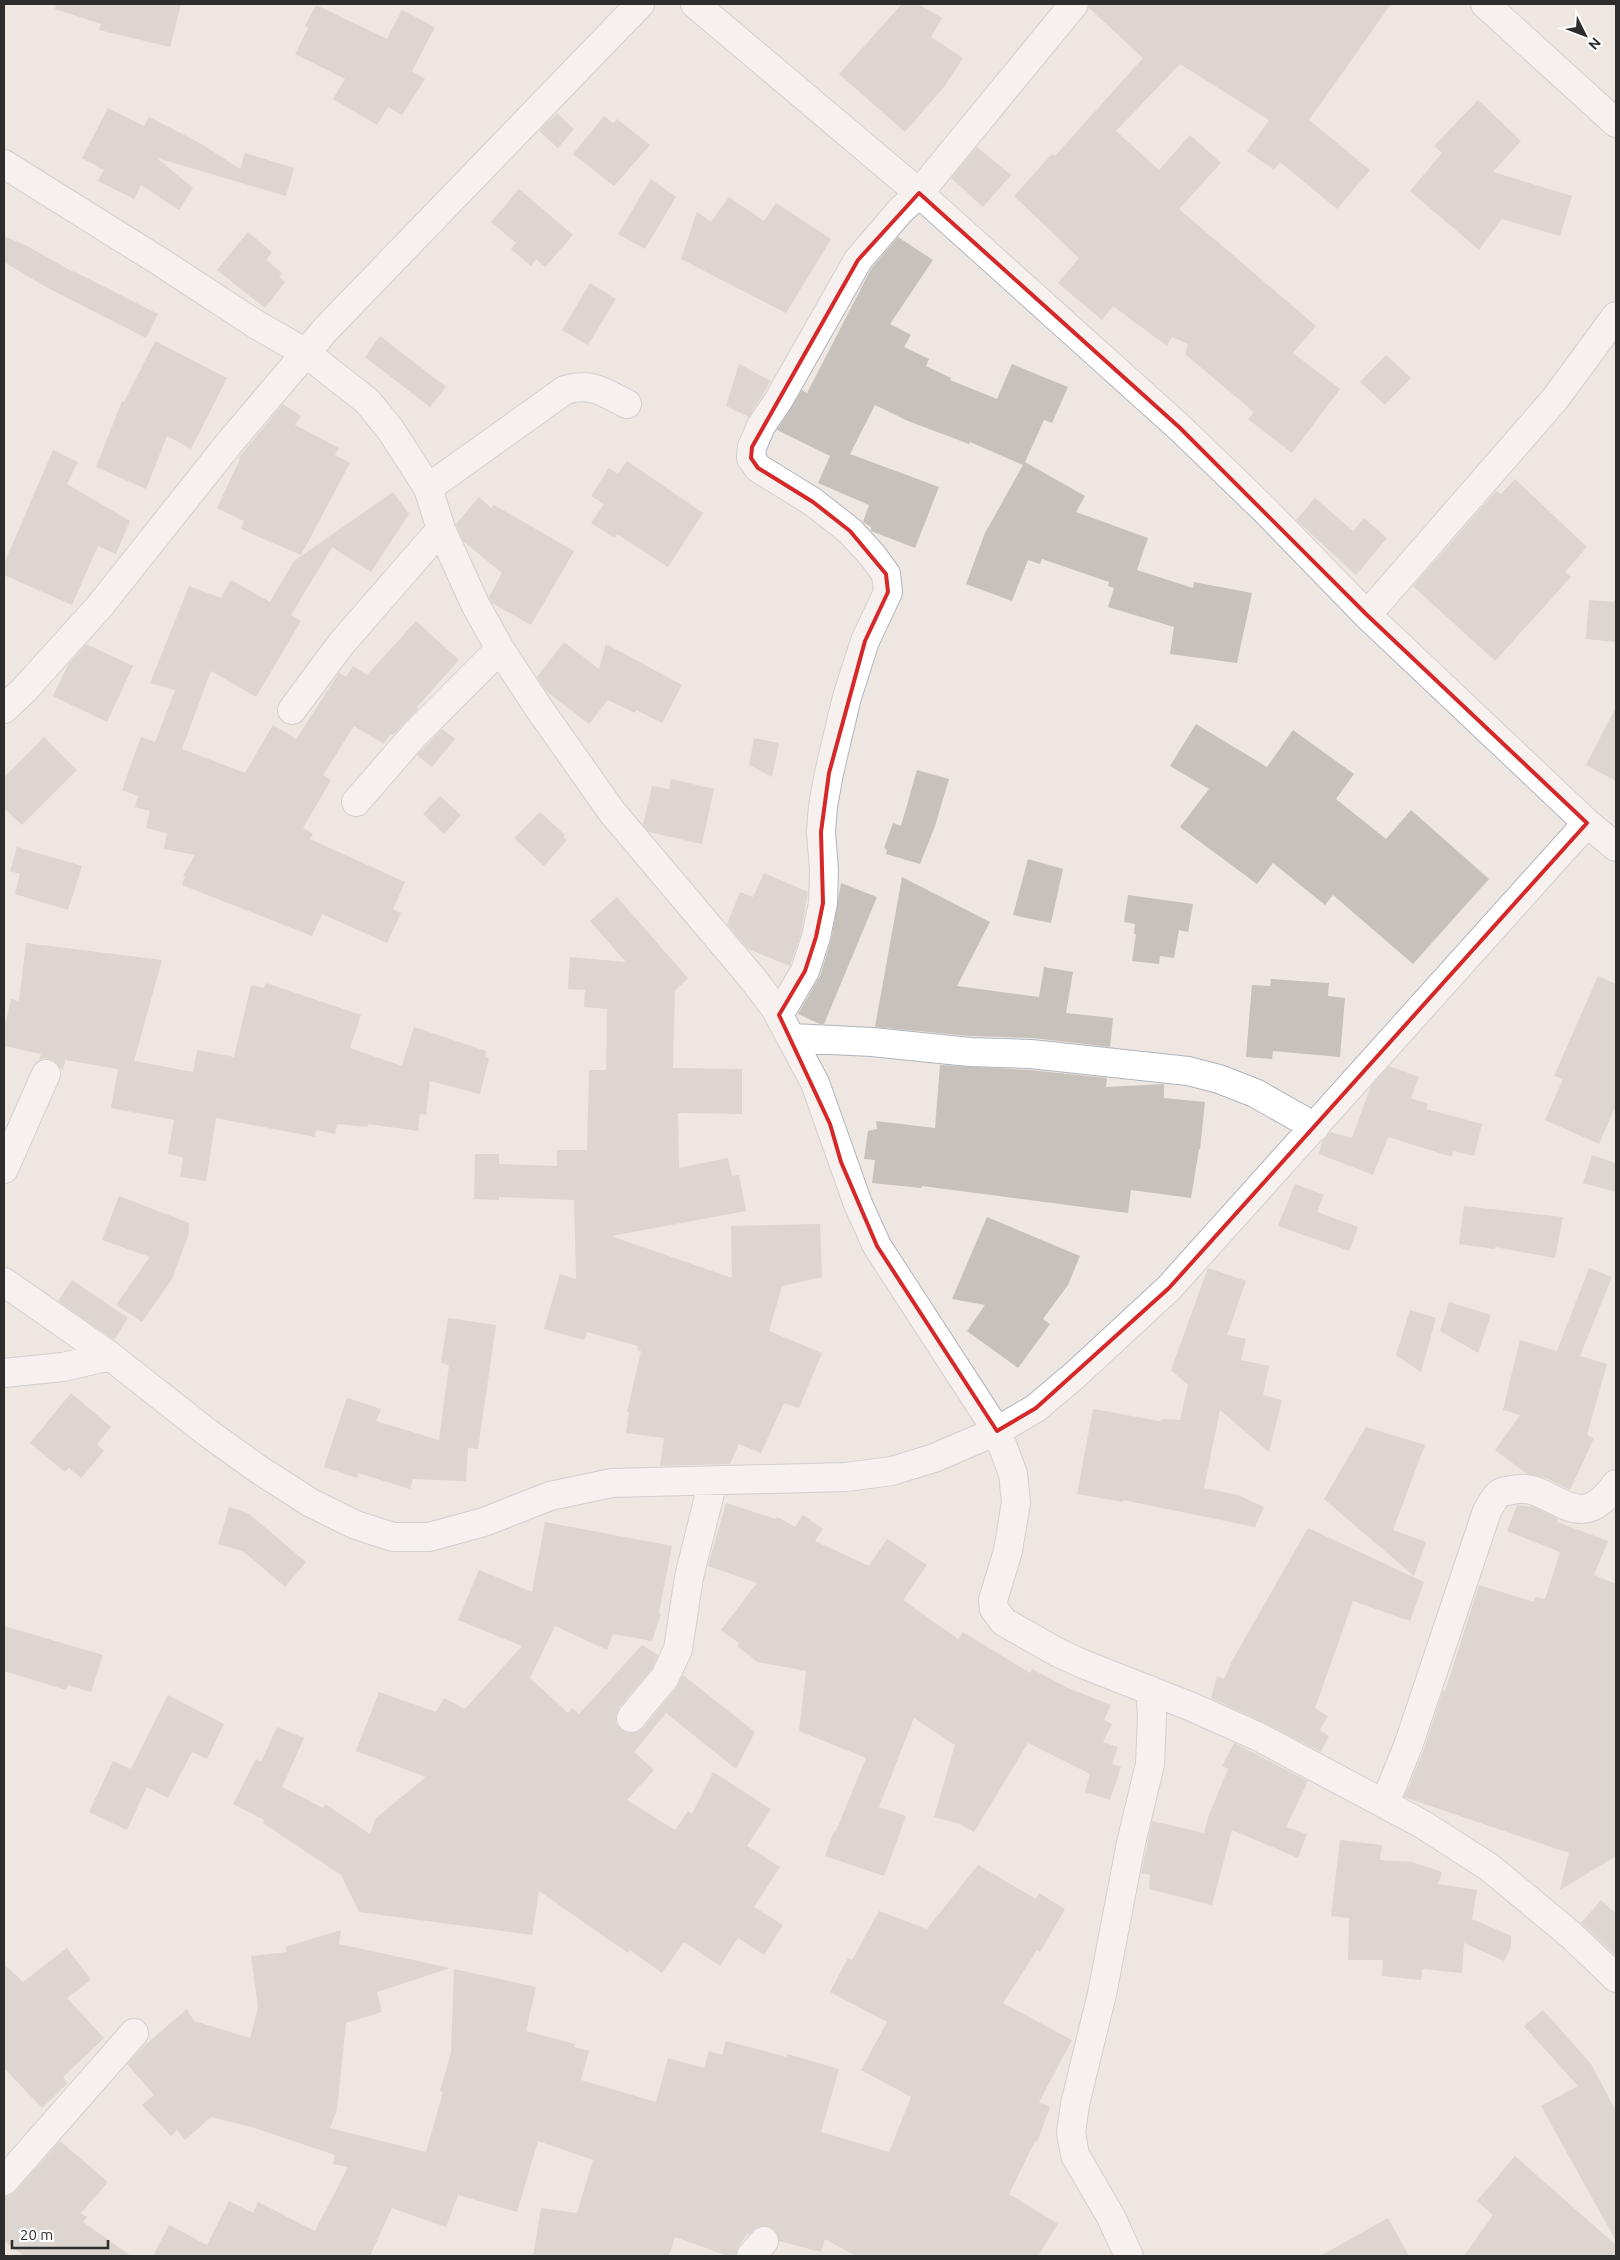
<svg xmlns="http://www.w3.org/2000/svg" width="1620" height="2260" font-family="Ubuntu,sans-serif">
<rect width="100%" height="100%" fill="#eee6e0"/>
<path fill="#c7c1bb" d="M 56,4 L 181,4 L 170,47 L 99,30 L 101,24 L 55,9 Z
M 902,4 L 918,4 L 942,18 L 931,37 L 963,58 L 944,87 L 905,132 L 839,74 Z
M 1089,4 L 1391,4 L 1309,120 L 1370,170 L 1337,209 L 1280,162 L 1274,170 L 1247,151 L 1269,120 L 1180,64 L 1116,131 L 1159,170 L 1190,135 L 1221,163 L 1179,209 L 1316,326 L 1293,353 L 1340,389 L 1292,453 L 1248,419 L 1254,412 L 1185,354 L 1188,344 L 1172,337 L 1167,346 L 1113,306 L 1102,320 L 1058,283 L 1079,258 L 1014,196 L 1052,154 L 1055,156 L 1143,58 L 1089,8 Z
M 316,5 L 387,39 L 402,10 L 435,27 L 412,71 L 425,79 L 402,115 L 388,107 L 377,125 L 333,99 L 345,79 L 295,54 L 308,28 L 305,26 Z
M 1478,100 L 1521,141 L 1493,172 L 1572,196 L 1560,236 L 1502,219 L 1479,250 L 1410,191 L 1442,153 L 1434,146 Z
M 108,108 L 144,126 L 149,117 L 200,143 L 240,169 L 245,153 L 294,168 L 286,196 L 157,158 L 193,188 L 179,210 L 141,185 L 134,199 L 98,181 L 104,170 L 82,158 Z
M 557,113 L 574,129 L 558,148 L 539,131 Z
M 604,116 L 613,123 L 617,119 L 650,145 L 614,186 L 573,154 Z
M 977,147 L 1011,175 L 983,207 L 951,178 Z
M 651,179 L 676,197 L 645,249 L 618,234 Z
M 519,189 L 573,235 L 545,267 L 536,259 L 531,266 L 511,249 L 516,243 L 491,222 Z
M 729,197 L 764,221 L 776,203 L 831,239 L 786,313 L 681,259 L 697,212 L 711,222 Z
M 248,232 L 272,252 L 266,260 L 282,273 L 279,277 L 285,282 L 265,308 L 217,270 Z
M 4,236 L 27,246 L 73,272 L 73,271 L 158,314 L 146,338 L 46,287 L 4,262 Z
M 898,237 L 933,260 L 890,324 L 911,335 L 904,347 L 929,359 L 926,366 L 951,378 L 950,380 L 997,399 L 1012,364 L 1068,387 L 1052,423 L 1044,420 L 1025,462 L 1085,496 L 1076,512 L 1148,538 L 1137,570 L 1193,588 L 1194,582 L 1252,593 L 1237,663 L 1170,654 L 1174,627 L 1108,607 L 1114,588 L 1108,586 L 1109,582 L 1042,559 L 1040,564 L 1028,560 L 1012,601 L 966,584 L 985,533 L 1023,465 L 970,442 L 969,444 L 908,421 L 875,405 L 850,454 L 939,487 L 915,548 L 871,531 L 871,527 L 863,522 L 869,505 L 818,483 L 830,456 L 777,430 L 802,390 L 807,393 L 871,269 Z
M 590,283 L 616,299 L 588,345 L 562,330 Z
M 380,336 L 446,387 L 430,407 L 365,357 Z
M 155,341 L 227,378 L 191,449 L 167,436 L 146,489 L 96,467 L 122,401 L 124,402 Z
M 1386,355 L 1411,378 L 1385,405 L 1360,382 Z
M 739,364 L 771,381 L 749,417 L 726,406 Z
M 283,404 L 301,416 L 295,425 L 339,448 L 335,455 L 350,463 L 301,555 L 241,529 L 244,521 L 217,508 L 240,459 L 238,458 Z
M 53,450 L 78,462 L 67,484 L 130,521 L 116,554 L 98,546 L 72,605 L 4,575 L 4,564 Z
M 627,461 L 703,513 L 668,567 L 617,534 L 615,538 L 591,523 L 604,504 L 591,496 L 609,468 L 618,474 Z
M 1515,479 L 1587,547 L 1565,572 L 1571,577 L 1495,661 L 1413,586 L 1496,491 L 1501,494 Z
M 393,492 L 409,514 L 371,572 L 332,547 L 291,615 L 301,621 L 256,697 L 211,671 L 182,749 L 245,773 L 273,725 L 296,739 L 339,673 L 346,677 L 353,666 L 367,675 L 416,621 L 459,660 L 417,707 L 418,709 L 393,735 L 391,734 L 384,744 L 354,726 L 323,775 L 331,780 L 303,828 L 313,834 L 310,839 L 405,882 L 393,909 L 401,913 L 387,943 L 322,914 L 312,936 L 182,885 L 185,877 L 183,876 L 195,855 L 164,849 L 167,833 L 146,828 L 150,811 L 135,807 L 138,796 L 122,790 L 141,737 L 155,742 L 175,690 L 150,683 L 189,586 L 221,598 L 231,580 L 270,602 L 294,561 Z
M 479,497 L 491,508 L 494,505 L 574,551 L 531,625 L 492,603 L 489,597 L 502,573 L 463,541 L 456,524 Z
M 1315,498 L 1353,531 L 1364,518 L 1387,538 L 1356,575 L 1296,520 Z
M 1589,600 L 1616,602 L 1616,642 L 1586,639 Z
M 564,642 L 599,669 L 606,644 L 682,685 L 662,723 L 636,710 L 635,713 L 608,700 L 589,724 L 546,691 L 537,677 Z
M 86,644 L 133,666 L 107,722 L 53,696 L 68,665 Z
M 1616,707 L 1616,781 L 1586,765 Z
M 1196,724 L 1267,767 L 1293,730 L 1354,774 L 1336,799 L 1386,839 L 1411,810 L 1489,879 L 1413,964 L 1333,895 L 1325,905 L 1273,863 L 1257,884 L 1180,827 L 1209,789 L 1170,766 Z
M 442,729 L 455,739 L 432,767 L 417,755 Z
M 44,737 L 77,770 L 22,825 L 4,808 L 4,777 Z
M 754,738 L 779,743 L 772,777 L 749,765 Z
M 917,770 L 949,779 L 935,826 L 920,864 L 886,854 L 887,850 L 884,848 L 893,823 L 901,826 Z
M 671,779 L 714,789 L 702,844 L 649,832 L 643,825 L 652,786 L 669,789 Z
M 440,796 L 461,815 L 444,834 L 423,814 Z
M 540,812 L 565,835 L 563,837 L 567,840 L 544,866 L 514,838 Z
M 17,847 L 82,866 L 68,910 L 15,894 L 20,874 L 10,871 Z
M 1028,859 L 1063,869 L 1051,923 L 1013,915 Z
M 764,873 L 808,892 L 801,933 L 790,966 L 748,949 L 727,924 L 740,892 L 753,897 Z
M 902,877 L 990,922 L 957,986 L 1039,997 L 1044,967 L 1073,972 L 1066,1013 L 1113,1018 L 1110,1047 L 1033,1038 L 971,1036 L 875,1027 Z
M 841,883 L 877,897 L 824,1024 L 820,1024 L 798,1014 L 820,976 L 831,940 Z
M 1128,895 L 1193,904 L 1188,932 L 1179,930 L 1174,958 L 1160,956 L 1159,964 L 1132,961 L 1136,934 L 1134,934 L 1135,924 L 1124,922 Z
M 617,897 L 688,978 L 675,991 L 673,1068 L 742,1069 L 742,1114 L 678,1113 L 679,1168 L 728,1158 L 732,1176 L 739,1175 L 746,1211 L 611,1236 L 732,1278 L 731,1226 L 820,1224 L 822,1277 L 782,1286 L 769,1331 L 822,1353 L 799,1408 L 784,1403 L 761,1453 L 739,1444 L 730,1464 L 660,1466 L 664,1438 L 626,1433 L 629,1412 L 627,1412 L 641,1351 L 637,1350 L 638,1346 L 587,1332 L 584,1340 L 544,1329 L 560,1274 L 576,1279 L 574,1200 L 499,1197 L 499,1200 L 474,1199 L 475,1154 L 499,1154 L 499,1164 L 557,1166 L 557,1150 L 587,1150 L 589,1070 L 606,1070 L 607,1009 L 584,1007 L 585,990 L 568,989 L 570,957 L 626,962 L 590,921 Z
M 26,943 L 162,960 L 134,1061 L 193,1072 L 197,1050 L 234,1057 L 251,985 L 264,988 L 266,983 L 361,1015 L 350,1048 L 402,1066 L 414,1027 L 486,1051 L 485,1057 L 489,1058 L 480,1094 L 430,1081 L 426,1115 L 420,1114 L 418,1131 L 368,1124 L 367,1127 L 337,1124 L 335,1134 L 316,1130 L 315,1137 L 216,1118 L 206,1181 L 180,1177 L 183,1157 L 168,1154 L 174,1120 L 111,1108 L 118,1069 L 65,1060 L 63,1071 L 53,1060 L 45,1058 L 39,1060 L 41,1054 L 4,1046 L 4,1030 L 11,999 L 19,1001 Z
M 1598,976 L 1616,984 L 1616,1105 L 1599,1144 L 1545,1120 L 1563,1079 L 1554,1076 Z
M 1271,979 L 1329,983 L 1328,996 L 1345,998 L 1340,1057 L 1273,1051 L 1272,1059 L 1246,1057 L 1252,985 L 1270,986 Z
M 940,1065 L 1030,1070 L 1107,1078 L 1106,1087 L 1164,1084 L 1164,1098 L 1205,1102 L 1200,1149 L 1199,1149 L 1191,1198 L 1131,1190 L 1128,1213 L 922,1186 L 922,1188 L 872,1183 L 875,1160 L 864,1159 L 868,1131 L 877,1129 L 876,1121 L 935,1128 Z
M 1389,1066 L 1419,1077 L 1411,1098 L 1428,1104 L 1426,1109 L 1482,1124 L 1474,1156 L 1453,1151 L 1452,1157 L 1388,1137 L 1373,1175 L 1319,1154 L 1322,1142 L 1330,1132 L 1352,1138 L 1371,1086 Z
M 1592,1155 L 1616,1163 L 1616,1192 L 1583,1183 Z
M 1295,1184 L 1324,1195 L 1317,1212 L 1358,1227 L 1349,1251 L 1278,1226 Z
M 119,1196 L 189,1223 L 189,1233 L 172,1279 L 142,1322 L 116,1305 L 150,1257 L 102,1240 Z
M 1464,1206 L 1563,1217 L 1555,1258 L 1495,1247 L 1495,1249 L 1459,1244 Z
M 987,1217 L 1080,1256 L 1068,1285 L 1043,1319 L 1050,1324 L 1018,1368 L 967,1331 L 985,1305 L 952,1299 Z
M 1208,1268 L 1246,1281 L 1227,1335 L 1246,1339 L 1241,1360 L 1269,1366 L 1263,1395 L 1282,1400 L 1269,1452 L 1220,1410 L 1204,1488 L 1238,1495 L 1264,1507 L 1255,1527 L 1123,1500 L 1123,1502 L 1077,1494 L 1093,1409 L 1159,1421 L 1163,1419 L 1180,1420 L 1188,1385 L 1171,1370 Z
M 1589,1268 L 1612,1277 L 1580,1356 L 1607,1364 L 1587,1435 L 1594,1438 L 1570,1490 L 1546,1478 L 1527,1474 L 1495,1450 L 1520,1415 L 1503,1410 L 1520,1340 L 1557,1351 Z
M 72,1280 L 128,1318 L 114,1340 L 58,1301 Z
M 1449,1302 L 1491,1315 L 1478,1353 L 1440,1331 Z
M 1410,1310 L 1436,1318 L 1421,1372 L 1396,1355 Z
M 448,1318 L 496,1325 L 478,1449 L 468,1448 L 466,1481 L 413,1479 L 410,1489 L 358,1473 L 357,1478 L 324,1467 L 347,1398 L 381,1409 L 376,1421 L 439,1440 L 449,1365 L 441,1363 Z
M 71,1393 L 111,1427 L 97,1444 L 104,1451 L 81,1478 L 69,1468 L 65,1472 L 30,1443 Z
M 1366,1427 L 1425,1445 L 1393,1530 L 1426,1542 L 1414,1576 L 1324,1499 Z
M 726,1503 L 776,1519 L 777,1517 L 795,1527 L 803,1515 L 823,1529 L 815,1541 L 869,1566 L 887,1539 L 927,1565 L 903,1600 L 958,1639 L 963,1632 L 1030,1673 L 1032,1669 L 1068,1688 L 1111,1705 L 1104,1720 L 1112,1724 L 1103,1742 L 1118,1747 L 1112,1764 L 1121,1767 L 1110,1800 L 1085,1792 L 1090,1774 L 1028,1743 L 974,1832 L 960,1824 L 934,1817 L 955,1745 L 914,1718 L 879,1807 L 906,1816 L 884,1876 L 825,1856 L 834,1831 L 836,1831 L 866,1758 L 799,1731 L 806,1671 L 758,1662 L 737,1646 L 739,1643 L 721,1630 L 757,1583 L 708,1566 Z
M 1517,1505 L 1534,1507 L 1558,1519 L 1557,1522 L 1608,1541 L 1594,1575 L 1616,1584 L 1616,1856 L 1560,1890 L 1569,1853 L 1404,1797 L 1423,1752 L 1443,1690 L 1445,1691 L 1479,1585 L 1534,1602 L 1535,1597 L 1545,1599 L 1560,1552 L 1507,1531 Z
M 229,1507 L 248,1513 L 306,1562 L 285,1587 L 243,1551 L 218,1544 Z
M 545,1522 L 672,1546 L 659,1613 L 661,1614 L 652,1641 L 613,1634 L 607,1650 L 555,1626 L 530,1678 L 568,1713 L 572,1708 L 579,1714 L 642,1645 L 658,1655 L 652,1669 L 619,1708 L 616,1716 L 616,1723 L 621,1730 L 629,1733 L 637,1732 L 643,1728 L 677,1687 L 683,1675 L 755,1732 L 736,1769 L 666,1713 L 634,1752 L 654,1770 L 627,1800 L 675,1830 L 688,1811 L 692,1814 L 713,1772 L 771,1809 L 747,1846 L 780,1867 L 754,1907 L 783,1925 L 764,1955 L 738,1938 L 720,1966 L 684,1942 L 662,1973 L 630,1950 L 628,1953 L 539,1891 L 532,1935 L 359,1912 L 341,1875 L 263,1823 L 264,1820 L 233,1804 L 256,1759 L 261,1762 L 277,1727 L 304,1738 L 282,1787 L 323,1808 L 325,1804 L 370,1834 L 376,1818 L 426,1777 L 356,1751 L 379,1692 L 436,1712 L 444,1698 L 465,1709 L 522,1646 L 458,1620 L 479,1570 L 532,1592 Z
M 1308,1528 L 1424,1582 L 1410,1621 L 1353,1601 L 1315,1708 L 1328,1716 L 1320,1730 L 1329,1736 L 1321,1752 L 1265,1723 L 1211,1698 L 1217,1676 L 1224,1679 L 1232,1661 Z
M 4,1626 L 103,1655 L 91,1692 L 68,1685 L 66,1690 L 4,1671 Z
M 168,1695 L 224,1724 L 207,1759 L 192,1752 L 168,1798 L 147,1787 L 127,1830 L 89,1812 L 113,1761 L 131,1769 Z
M 1234,1743 L 1308,1781 L 1286,1827 L 1307,1834 L 1298,1858 L 1232,1830 L 1212,1905 L 1149,1889 L 1150,1875 L 1141,1873 L 1152,1821 L 1204,1833 L 1209,1815 L 1228,1769 L 1222,1766 Z
M 1340,1840 L 1382,1845 L 1380,1860 L 1412,1862 L 1442,1872 L 1438,1884 L 1477,1890 L 1472,1919 L 1511,1936 L 1511,1947 L 1504,1961 L 1464,1943 L 1462,1973 L 1422,1969 L 1421,1980 L 1382,1976 L 1383,1960 L 1348,1960 L 1349,1918 L 1331,1916 Z
M 978,1865 L 1036,1899 L 1039,1893 L 1065,1909 L 1040,1952 L 1037,1950 L 1003,2003 L 1072,2040 L 1039,2102 L 1050,2107 L 1037,2142 L 1035,2141 L 1009,2194 L 1058,2224 L 1038,2256 L 856,2256 L 825,2239 L 821,2252 L 779,2241 L 775,2230 L 766,2226 L 758,2226 L 749,2235 L 747,2234 L 739,2246 L 736,2256 L 728,2256 L 675,2237 L 669,2256 L 533,2256 L 541,2208 L 577,2213 L 593,2160 L 538,2141 L 517,2212 L 458,2195 L 446,2227 L 392,2208 L 370,2256 L 153,2256 L 169,2225 L 207,2245 L 229,2201 L 253,2213 L 258,2202 L 315,2231 L 348,2167 L 333,2164 L 335,2155 L 255,2128 L 211,2117 L 185,2140 L 177,2130 L 171,2136 L 142,2105 L 154,2095 L 127,2064 L 145,2045 L 187,2009 L 194,2021 L 250,2038 L 258,2007 L 251,1956 L 287,1952 L 285,1947 L 341,1930 L 339,1944 L 450,1968 L 377,1992 L 382,2012 L 346,2023 L 337,2110 L 330,2128 L 426,2152 L 443,2092 L 440,2091 L 451,2053 L 454,1969 L 536,1987 L 526,2031 L 575,2044 L 574,2047 L 589,2051 L 581,2080 L 656,2102 L 668,2058 L 704,2068 L 709,2051 L 722,2055 L 726,2041 L 787,2057 L 787,2054 L 839,2069 L 821,2132 L 889,2152 L 911,2097 L 861,2070 L 887,2022 L 830,1992 L 848,1958 L 852,1960 L 879,1911 L 927,1929 Z
M 1601,1900 L 1616,1914 L 1616,1956 L 1581,1923 Z
M 67,1948 L 91,1980 L 67,1998 L 104,2038 L 63,2077 L 68,2083 L 42,2108 L 4,2068 L 4,1964 L 23,1982 Z
M 1543,2010 L 1591,2064 L 1616,2111 L 1616,2241 L 1541,2106 L 1578,2086 L 1524,2026 Z
M 60,2141 L 108,2182 L 81,2213 L 87,2217 L 83,2222 L 131,2256 L 24,2256 L 4,2241 L 4,2196 L 9,2196 L 16,2191 Z
M 1515,2156 L 1616,2245 L 1616,2256 L 1464,2256 L 1493,2215 L 1477,2201 Z
M 1388,2218 L 1409,2256 L 1320,2256 Z"/>
<g fill="none" stroke-linecap="round" stroke-linejoin="round">
<defs>
<path id="minor" d="M 695,4 L 919,193 L 1179,427 L 1265,510 L 1367,615 L 1587,823 L 1616,847
M 1485,4 L 1616,123
M 4,164 L 159,261 L 257,325 L 306,353 L 367,401 L 390,429 L 428,488 L 441,529 L 475,604 L 500,649 L 538,707 L 612,812 L 753,979 L 775,1008 L 815,1083 L 858,1204 L 877,1246 L 997,1431 L 1013,1474 L 1016,1502 L 1008,1551 L 993,1600 L 994,1609 L 1004,1622 L 1057,1652 L 1083,1664 L 1192,1707 L 1259,1737 L 1422,1824 L 1489,1867 L 1571,1935 L 1616,1978
M 428,488 L 565,390 C 592,382 603,392 627,404
M 1367,615 L 1555,399 L 1616,316
M 4,709 L 24,690 L 99,607 L 231,441 L 326,329 L 640,4
M 292,710 L 341,644 L 441,529
M 356,802 L 415,734 L 500,649
M 779,1015 L 805,971 L 816,937 L 823,903 L 824,870 L 821,832 L 823,806 L 829,773 L 847,697 L 865,641 L 888,592 L 886,574 L 872,555 L 850,531 L 813,502 L 758,468 L 751,458 L 752,447 L 761,426 L 778,401 L 858,260 L 900,211 L 919,193 L 1074,4
M 792,1038 L 872,1042 L 970,1052 L 1031,1054 L 1188,1071 L 1219,1079 L 1255,1093 L 1315,1127
M 4,1169 L 46,1074
M 4,1282 L 110,1356 L 208,1433 L 258,1469 L 311,1503 L 356,1525 L 393,1537 L 429,1537 L 484,1522 L 550,1496 L 612,1483 L 846,1477 L 892,1471 L 934,1458 L 997,1431 L 1036,1408 L 1075,1375 L 1169,1288 L 1587,823
M 4,1373 L 63,1367 L 110,1356
M 631,1718 L 665,1677 L 678,1649 L 689,1577 L 713,1481
M 1385,1803 L 1408,1746 L 1487,1511 C 1490,1506 1495,1496 1500,1493 C 1503,1491 1509,1491 1512,1490 C 1551,1479 1576,1542 1616,1484
M 4,2181 L 134,2033
M 751,2256 L 764,2241
M 1129,2256 L 1111,2217 L 1075,2155 L 1071,2133 L 1075,2104 L 1102,1994 L 1131,1843 L 1150,1764 L 1152,1716 L 1150,1690"/>
</defs>
<use href="#minor" stroke="#b0b4bd" stroke-width="30"/>
<use href="#minor" stroke="#fff" stroke-width="28"/>
</g>
<path d="M0 0H1620V2260H0ZM 919,193 L 1179,427 L 1367,615 L 1587,823 L 1169,1288 L 1036,1408 L 997,1431 L 877,1246 L 841,1162 L 830,1124 L 779,1015 L 805,971 L 816,937 L 823,903 L 821,832 L 829,773 L 865,641 L 888,592 L 886,574 L 850,531 L 813,502 L 758,468 L 751,458 L 752,447 L 858,260 Z" fill="#eee6e0" fill-opacity=".55" fill-rule="evenodd"/>
<path fill="none" stroke="#d62828" stroke-width="4" stroke-linejoin="round" d="M 919,193 L 1179,427 L 1367,615 L 1587,823 L 1169,1288 L 1036,1408 L 997,1431 L 877,1246 L 841,1162 L 830,1124 L 779,1015 L 805,971 L 816,937 L 823,903 L 821,832 L 829,773 L 865,641 L 888,592 L 886,574 L 850,531 L 813,502 L 758,468 L 751,458 L 752,447 L 858,260 Z"/>
<rect width="1620" height="2260" fill="none" stroke="#2d2d2d" stroke-width="10"/>
<g transform="translate(1585 35) rotate(132)" stroke="#ffffff" stroke-width="4" paint-order="stroke">
<path d="M0-4L9 19L0 12L-9 19Z" fill="#2d2d2d"/>
<text y="-8" font-size="14" font-weight="bold" text-anchor="middle" fill="#2d2d2d">N</text>
</g>
<path d="M12 2240v8h96v-8" fill="none" stroke="#2d2d2d" stroke-width="2.5"/>
<text x="20" y="2240" font-size="15" fill="#2d2d2d" stroke="#ffffff" stroke-width="4" paint-order="stroke">20 m</text>
</svg>
